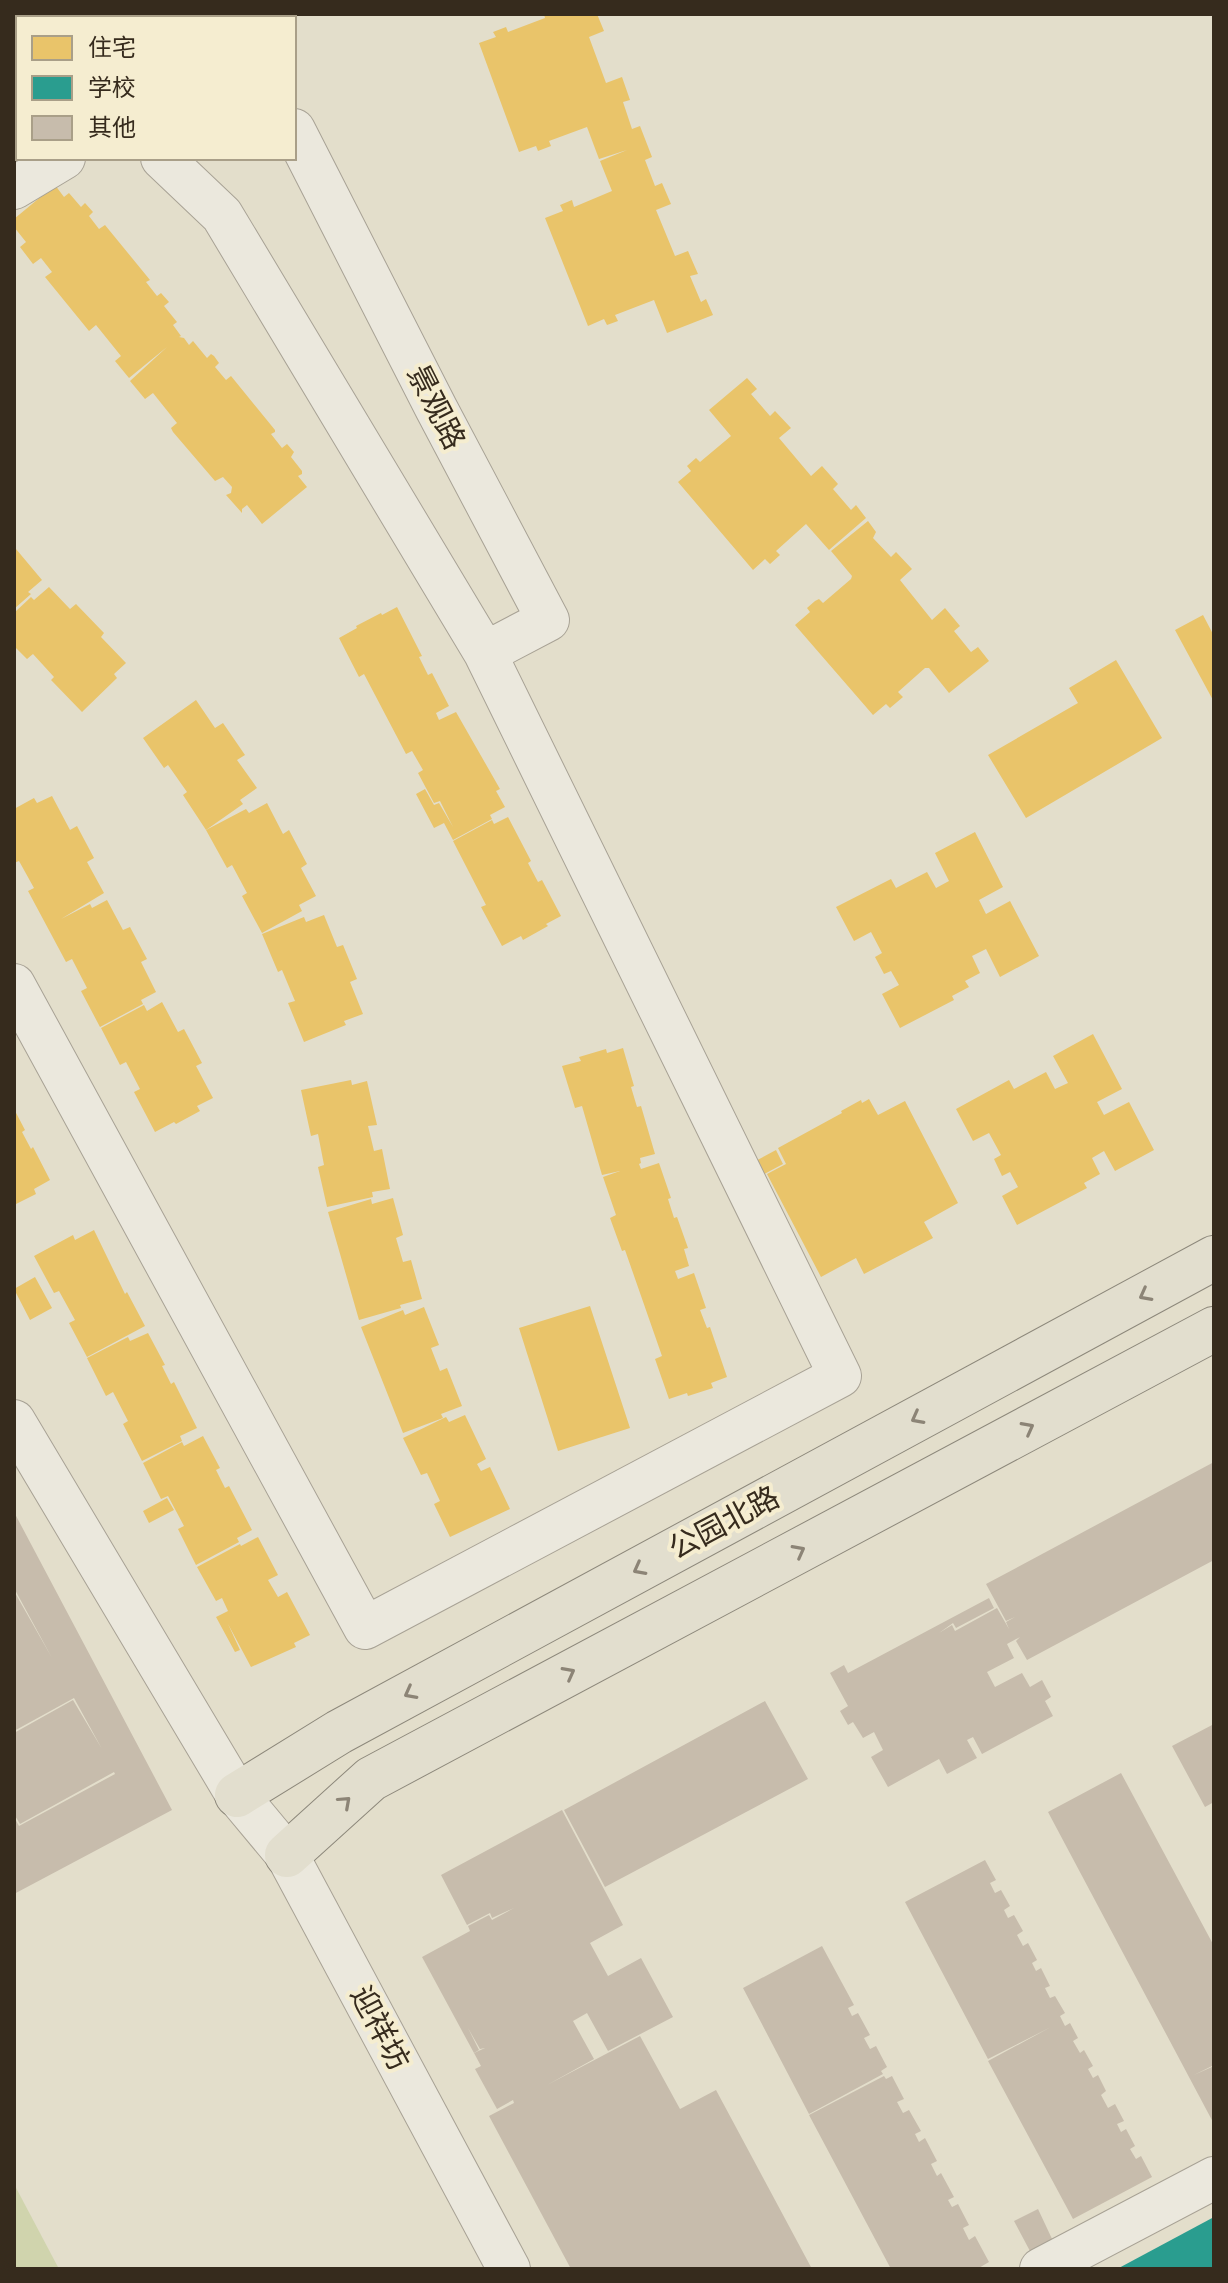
<svg xmlns="http://www.w3.org/2000/svg" width="1228" height="2283" font-family="'Zilla Slab','Noto Sans SC',serif">
<rect width="100%" height="100%" fill="#e3decb"/>
<path fill="#d0d4ad" d="M 14,2184 L 59,2269 L 14,2269 Z"/>
<path fill="#e9c46a" d="M 48,14 L 140,14 L 142,18 L 50,18 Z
M 544,14 L 597,14 L 604,31 L 589,37 L 606,83 L 622,77 L 630,100 L 623,102 L 632,129 L 640,126 L 652,157 L 645,160 L 655,186 L 662,183 L 671,204 L 656,210 L 675,256 L 688,251 L 698,274 L 690,276 L 701,302 L 706,299 L 713,315 L 667,333 L 654,300 L 615,315 L 618,321 L 607,325 L 604,319 L 588,326 L 545,218 L 563,211 L 560,205 L 572,200 L 574,207 L 612,191 L 600,161 L 627,150 L 599,159 L 587,127 L 549,141 L 551,146 L 538,151 L 536,146 L 519,152 L 479,43 L 496,37 L 493,32 L 506,27 L 508,32 L 545,18 Z
M 55,185 L 64,197 L 69,193 L 81,207 L 85,203 L 93,212 L 89,216 L 99,229 L 105,225 L 150,280 L 146,282 L 157,296 L 161,293 L 169,302 L 164,306 L 177,322 L 173,325 L 181,336 L 179,337 L 184,338 L 189,345 L 193,341 L 207,358 L 211,354 L 214,356 L 219,363 L 215,367 L 226,380 L 231,376 L 275,430 L 275,432 L 271,434 L 282,448 L 287,444 L 294,452 L 291,457 L 302,471 L 302,474 L 298,476 L 307,487 L 262,524 L 247,505 L 242,509 L 242,513 L 226,495 L 231,493 L 232,487 L 223,477 L 215,481 L 173,432 L 171,428 L 177,423 L 153,393 L 145,399 L 130,381 L 167,347 L 129,378 L 115,361 L 121,356 L 96,325 L 89,331 L 45,277 L 52,272 L 41,258 L 33,264 L 20,247 L 26,242 L 14,227 L 14,219 Z
M 747,378 L 757,389 L 751,394 L 770,416 L 775,411 L 791,428 L 779,438 L 811,476 L 822,466 L 838,484 L 833,489 L 851,510 L 856,505 L 866,518 L 829,550 L 806,524 L 776,551 L 780,555 L 770,564 L 765,559 L 753,570 L 678,482 L 691,471 L 687,466 L 696,458 L 700,462 L 731,436 L 709,410 Z
M 868,521 L 876,532 L 873,538 L 891,557 L 896,552 L 912,569 L 900,580 L 932,620 L 945,608 L 960,626 L 954,631 L 971,652 L 978,647 L 989,661 L 949,693 L 929,668 L 925,668 L 898,692 L 903,697 L 890,708 L 886,704 L 873,715 L 795,625 L 810,612 L 807,608 L 815,601 L 819,599 L 823,603 L 851,579 L 852,576 L 831,551 Z
M 16,549 L 42,580 L 28,592 L 31,594 L 14,609 L 14,551 Z
M 49,587 L 70,609 L 76,604 L 104,633 L 101,637 L 126,663 L 114,674 L 117,678 L 82,712 L 51,680 L 54,677 L 33,654 L 27,659 L 14,646 L 14,613 L 31,597 L 34,600 Z
M 397,607 L 422,656 L 419,657 L 428,675 L 432,673 L 449,706 L 436,713 L 439,720 L 456,712 L 500,789 L 496,791 L 505,807 L 490,815 L 492,819 L 453,840 L 444,823 L 434,828 L 416,794 L 425,789 L 434,805 L 439,803 L 453,827 L 440,801 L 434,803 L 418,773 L 423,770 L 412,751 L 406,754 L 364,674 L 359,677 L 339,638 L 357,628 L 356,626 L 381,613 L 382,615 Z
M 1203,615 L 1214,636 L 1214,702 L 1175,630 Z
M 1116,660 L 1162,738 L 1026,818 L 988,755 L 1078,703 L 1069,688 Z
M 196,700 L 215,728 L 223,723 L 245,755 L 237,760 L 257,788 L 240,800 L 243,804 L 206,830 L 183,795 L 187,792 L 168,765 L 164,768 L 143,738 Z
M 52,796 L 70,830 L 77,826 L 94,858 L 87,862 L 104,893 L 61,919 L 90,904 L 92,908 L 107,900 L 123,930 L 130,927 L 147,959 L 141,962 L 156,992 L 141,1000 L 143,1004 L 100,1027 L 81,991 L 87,988 L 72,959 L 66,962 L 28,891 L 34,888 L 19,861 L 14,863 L 14,809 L 34,798 L 37,803 Z
M 267,803 L 283,834 L 289,830 L 307,864 L 301,868 L 316,896 L 299,905 L 302,911 L 262,933 L 242,896 L 247,893 L 232,865 L 227,868 L 206,830 L 246,809 L 249,813 Z
M 508,817 L 531,861 L 528,863 L 538,882 L 542,880 L 561,916 L 546,924 L 548,926 L 523,940 L 521,936 L 502,946 L 481,907 L 486,905 L 453,841 L 492,820 L 494,824 Z
M 975,832 L 1003,887 L 979,900 L 986,914 L 1010,901 L 1039,956 L 1000,977 L 986,949 L 972,956 L 980,973 L 965,981 L 969,987 L 952,996 L 954,1000 L 900,1028 L 882,994 L 899,985 L 891,971 L 884,974 L 875,957 L 882,953 L 871,932 L 854,941 L 836,907 L 891,879 L 896,888 L 927,872 L 936,888 L 949,881 L 935,853 Z
M 324,915 L 337,947 L 343,945 L 357,979 L 350,982 L 363,1014 L 344,1021 L 346,1025 L 304,1042 L 288,1003 L 295,1001 L 282,970 L 278,972 L 262,934 L 304,917 L 306,922 Z
M 162,1002 L 178,1032 L 184,1029 L 202,1063 L 196,1066 L 213,1098 L 197,1106 L 200,1111 L 176,1124 L 174,1122 L 155,1132 L 134,1092 L 140,1089 L 126,1062 L 120,1065 L 101,1028 L 144,1005 L 147,1011 Z
M 1093,1034 L 1122,1089 L 1097,1102 L 1104,1115 L 1129,1102 L 1154,1150 L 1115,1171 L 1104,1151 L 1092,1158 L 1100,1174 L 1084,1183 L 1087,1188 L 1017,1225 L 1002,1196 L 1018,1187 L 1010,1172 L 1002,1176 L 994,1159 L 1001,1155 L 989,1133 L 973,1141 L 956,1109 L 1009,1080 L 1014,1089 L 1046,1072 L 1055,1089 L 1068,1083 L 1053,1056 Z
M 623,1048 L 634,1086 L 631,1087 L 637,1107 L 641,1106 L 655,1154 L 640,1158 L 641,1163 L 639,1164 L 641,1169 L 659,1163 L 671,1198 L 668,1199 L 674,1218 L 677,1217 L 688,1248 L 684,1249 L 689,1266 L 675,1271 L 678,1279 L 694,1273 L 706,1308 L 700,1310 L 707,1328 L 710,1327 L 727,1377 L 711,1383 L 713,1388 L 688,1396 L 687,1393 L 669,1399 L 655,1359 L 662,1356 L 625,1250 L 622,1251 L 610,1218 L 616,1215 L 603,1177 L 620,1171 L 602,1175 L 582,1106 L 575,1108 L 562,1066 L 581,1061 L 579,1057 L 606,1049 L 607,1053 Z
M 351,1080 L 352,1085 L 367,1081 L 377,1125 L 368,1126 L 374,1151 L 382,1149 L 390,1189 L 372,1192 L 373,1197 L 327,1207 L 318,1167 L 324,1165 L 318,1134 L 311,1136 L 301,1090 Z
M 869,1099 L 878,1115 L 905,1101 L 958,1203 L 924,1222 L 933,1238 L 864,1274 L 856,1258 L 821,1277 L 767,1174 L 786,1164 L 778,1148 L 842,1113 L 841,1111 L 861,1100 L 862,1103 Z
M 14,1109 L 25,1130 L 22,1132 L 31,1149 L 33,1147 L 50,1180 L 34,1189 L 36,1194 L 14,1205 Z
M 776,1150 L 783,1164 L 757,1178 L 750,1164 Z
M 393,1198 L 403,1235 L 396,1238 L 403,1262 L 411,1260 L 422,1299 L 400,1305 L 401,1308 L 359,1320 L 328,1212 L 371,1199 L 372,1204 Z
M 94,1230 L 125,1294 L 127,1292 L 145,1326 L 87,1357 L 69,1323 L 75,1320 L 59,1291 L 54,1293 L 34,1256 L 73,1235 L 75,1240 Z
M 35,1277 L 52,1308 L 30,1320 L 14,1289 Z
M 590,1306 L 630,1428 L 558,1451 L 519,1328 Z
M 424,1307 L 439,1345 L 431,1348 L 440,1371 L 447,1368 L 462,1406 L 441,1414 L 443,1418 L 403,1433 L 361,1327 L 403,1310 L 405,1315 Z
M 148,1333 L 165,1365 L 162,1366 L 171,1384 L 174,1382 L 197,1428 L 180,1436 L 182,1441 L 142,1461 L 123,1424 L 128,1421 L 113,1392 L 106,1396 L 87,1358 L 128,1337 L 130,1341 Z
M 465,1415 L 486,1459 L 477,1464 L 481,1471 L 490,1467 L 510,1509 L 450,1537 L 434,1504 L 440,1501 L 427,1473 L 421,1475 L 403,1438 L 446,1417 L 449,1422 Z
M 203,1436 L 220,1468 L 216,1470 L 225,1488 L 229,1486 L 252,1530 L 237,1538 L 239,1542 L 196,1565 L 178,1529 L 184,1526 L 168,1496 L 161,1499 L 143,1463 L 182,1442 L 184,1446 Z
M 167,1498 L 174,1510 L 149,1523 L 143,1511 Z
M 258,1537 L 278,1575 L 268,1580 L 278,1597 L 287,1592 L 310,1635 L 294,1643 L 296,1647 L 251,1667 L 228,1624 L 240,1650 L 235,1652 L 216,1617 L 228,1611 L 222,1598 L 216,1601 L 197,1567 L 240,1544 L 241,1546 Z"/>
<path fill="#2a9d8f" d="M 1214,2217 L 1214,2266 L 1208,2269 L 1117,2269 Z"/>
<path fill="#c7bcac" d="M 1214,1462 L 1214,1560 L 1027,1660 L 1016,1641 L 1020,1637 L 1007,1644 L 1014,1658 L 987,1672 L 995,1687 L 1022,1673 L 1030,1687 L 1042,1680 L 1051,1697 L 1045,1701 L 1053,1716 L 982,1754 L 973,1737 L 967,1740 L 977,1758 L 947,1774 L 939,1759 L 888,1787 L 871,1757 L 883,1750 L 874,1732 L 863,1738 L 853,1722 L 848,1725 L 840,1711 L 848,1706 L 830,1673 L 844,1665 L 848,1673 L 989,1598 L 994,1608 L 956,1628 L 953,1623 L 939,1633 L 952,1625 L 955,1631 L 997,1608 L 1009,1629 L 1006,1622 L 1015,1617 L 1006,1621 L 986,1584 Z
M 14,1512 L 172,1810 L 14,1894 L 14,1817 L 19,1826 L 115,1774 L 114,1772 L 20,1824 L 14,1814 L 14,1733 L 73,1700 L 102,1749 L 74,1698 L 14,1731 L 14,1591 L 52,1658 L 14,1588 Z
M 765,1701 L 808,1779 L 605,1887 L 564,1810 Z
M 1214,1724 L 1214,1802 L 1205,1807 L 1172,1746 Z
M 1121,1773 L 1214,1946 L 1214,2065 L 1194,2075 L 1214,2066 L 1214,2124 L 1048,1812 Z
M 562,1810 L 623,1925 L 590,1943 L 608,1976 L 641,1958 L 673,2017 L 608,2051 L 587,2013 L 573,2021 L 594,2059 L 547,2085 L 640,2036 L 680,2109 L 716,2090 L 812,2269 L 571,2269 L 489,2116 L 514,2103 L 513,2100 L 497,2109 L 475,2069 L 481,2066 L 474,2053 L 485,2048 L 480,2049 L 468,2028 L 479,2050 L 474,2053 L 422,1957 L 470,1931 L 468,1926 L 489,1915 L 492,1920 L 514,1908 L 492,1918 L 490,1913 L 467,1925 L 441,1875 Z
M 985,1860 L 996,1880 L 990,1883 L 995,1893 L 1001,1890 L 1010,1906 L 1004,1910 L 1008,1918 L 1014,1915 L 1023,1931 L 1017,1935 L 1023,1946 L 1028,1943 L 1037,1960 L 1032,1963 L 1036,1971 L 1041,1968 L 1050,1986 L 1045,1988 L 1050,1998 L 1055,1996 L 1065,2013 L 1060,2016 L 1065,2026 L 1070,2023 L 1078,2038 L 1073,2041 L 1080,2053 L 1084,2050 L 1093,2066 L 1088,2069 L 1093,2078 L 1098,2075 L 1106,2091 L 1101,2095 L 1108,2108 L 1115,2104 L 1124,2121 L 1117,2124 L 1121,2132 L 1126,2129 L 1135,2146 L 1130,2149 L 1136,2159 L 1141,2156 L 1152,2177 L 1073,2219 L 988,2061 L 1051,2027 L 988,2059 L 905,1902 Z
M 822,1946 L 854,2005 L 848,2008 L 852,2016 L 858,2013 L 870,2035 L 864,2038 L 870,2049 L 876,2046 L 887,2067 L 881,2071 L 883,2074 L 809,2114 L 743,1988 Z
M 884,2076 L 886,2079 L 892,2076 L 904,2099 L 897,2102 L 903,2113 L 909,2110 L 921,2131 L 915,2134 L 919,2142 L 925,2138 L 937,2161 L 931,2164 L 937,2176 L 941,2173 L 954,2197 L 948,2200 L 952,2207 L 958,2204 L 969,2225 L 963,2228 L 969,2240 L 975,2236 L 989,2262 L 977,2269 L 891,2269 L 809,2115 Z
M 1038,2209 L 1053,2241 L 1031,2253 L 1014,2221 Z"/>
<g fill="none" stroke-linecap="round" stroke-linejoin="round">
<defs>
<path id="minor" d="M 235,14 L 237,18
M 294,130 L 436,408 L 548,620 L 485,653
M 14,188 L 64,158
M 14,985 L 365,1628 L 840,1376 L 485,653 L 222,215 L 162,158
M 14,1421 L 237,1795 L 287,1855 L 509,2269
M 1041,2269 L 1214,2178"/>
<path id="major" d="M 237,1795 L 339,1732 L 1214,1258
M 287,1855 L 371,1779 L 1214,1329"/>
</defs>
<use href="#minor" stroke="#a8a295" stroke-width="44"/>
<use href="#major" stroke="#8d887b" stroke-width="46"/>
<use href="#minor" stroke="#ebe8dd" stroke-width="42"/>
<use href="#major" stroke="#e2dece" stroke-width="44"/>
</g>
<defs><path id="oneway-chevron" d="M-2-3.5L2.5 0L-2 3.5" fill="none" stroke-width="1.6" stroke-linecap="round" stroke-linejoin="round" transform="scale(2)"/></defs>
<g stroke="#8c8476">
<use href="#oneway-chevron" transform="translate(1145 1295) rotate(152)"/>
<use href="#oneway-chevron" transform="translate(917 1418) rotate(152)"/>
<use href="#oneway-chevron" transform="translate(1028 1428) rotate(-28)"/>
<use href="#oneway-chevron" transform="translate(799 1551) rotate(-28)"/>
<use href="#oneway-chevron" transform="translate(639 1569) rotate(152)"/>
<use href="#oneway-chevron" transform="translate(569 1673) rotate(-28)"/>
<use href="#oneway-chevron" transform="translate(410 1693) rotate(152)"/>
<use href="#oneway-chevron" transform="translate(345 1802) rotate(-42)"/>
</g>
<g text-anchor="middle" stroke-width="8" stroke-linejoin="round" paint-order="stroke">
<g font-size="30" fill="#362b1d" stroke="#f5edd0">
<text transform="translate(436 407) rotate(63)" y="10">景观路</text>
<text transform="translate(724 1523) rotate(-28)" y="10">公园北路</text>
<text transform="translate(380 2028) rotate(62)" y="10">迎祥坊</text>
</g>
</g>
<rect width="1228" height="2283" fill="none" stroke="#362b1d" stroke-width="32"/>
<rect x="16" y="16" width="280" height="144" fill="#f5edd0" stroke="#a99f88" stroke-width="2"/>
<rect x="32" y="36" width="40" height="24" fill="#e9c46a" stroke="#a99f88" stroke-width="2"/>
<text x="88" y="56" font-size="24" fill="#362b1d">住宅</text>
<rect x="32" y="76" width="40" height="24" fill="#2a9d8f" stroke="#a99f88" stroke-width="2"/>
<text x="88" y="96" font-size="24" fill="#362b1d">学校</text>
<rect x="32" y="116" width="40" height="24" fill="#c7bcac" stroke="#a99f88" stroke-width="2"/>
<text x="88" y="136" font-size="24" fill="#362b1d">其他</text>
</svg>
